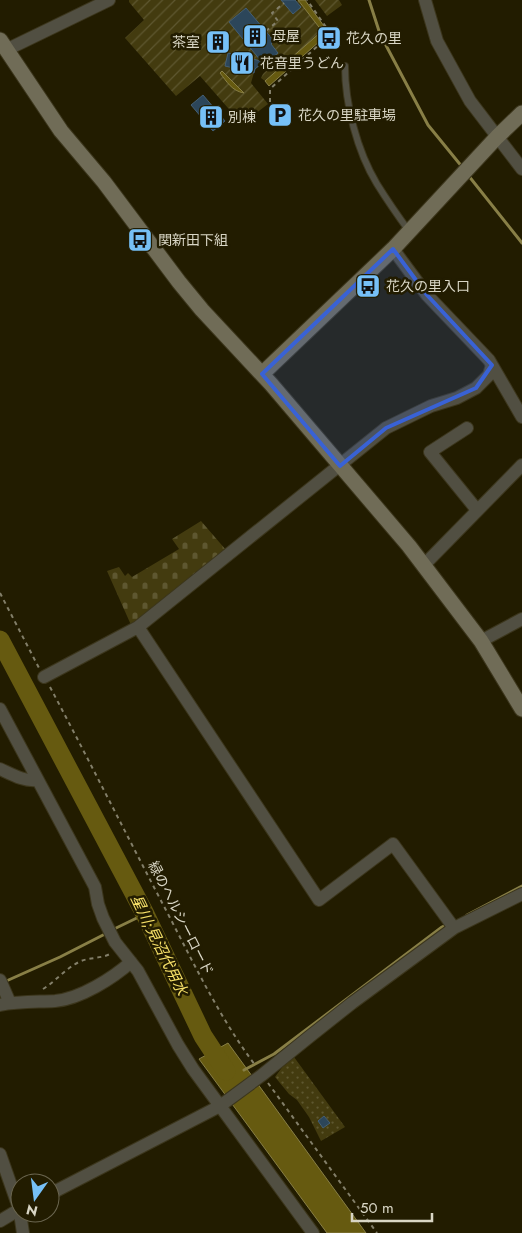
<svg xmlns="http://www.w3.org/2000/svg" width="522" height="1233" font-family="Jost,'Noto Sans JP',sans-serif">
<defs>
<pattern id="grass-dots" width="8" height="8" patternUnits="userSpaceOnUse" patternTransform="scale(1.25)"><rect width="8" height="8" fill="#433b0f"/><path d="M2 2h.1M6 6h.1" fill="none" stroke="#5e5730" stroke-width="1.8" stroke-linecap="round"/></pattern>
<pattern id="cemetery-stones" width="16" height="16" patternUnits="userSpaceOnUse" patternTransform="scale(1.25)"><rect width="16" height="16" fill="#433b0f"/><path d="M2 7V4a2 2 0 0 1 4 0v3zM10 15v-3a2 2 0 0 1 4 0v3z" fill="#5e5730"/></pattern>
<pattern id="garden-furrows" width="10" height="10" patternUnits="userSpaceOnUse" patternTransform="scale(1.25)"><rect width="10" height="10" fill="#433b0f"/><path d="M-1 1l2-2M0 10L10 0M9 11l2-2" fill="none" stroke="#5e5730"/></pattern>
</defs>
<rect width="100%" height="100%" fill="#221c00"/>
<path fill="url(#grass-dots)" d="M 294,1057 L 345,1127 L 321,1141 L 309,1117 L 297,1100 L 289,1094 L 275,1077 L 283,1066 Z"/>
<path fill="url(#cemetery-stones)" d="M 201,521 L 226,550 L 131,625 L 107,571 L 119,567 L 125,576 L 128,573 L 132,577 L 179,549 L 172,539 Z"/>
<path fill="url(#garden-furrows)" d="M 129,0 L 281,0 L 293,14 L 301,7 L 297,1 L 298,0 L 322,31 L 265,81 L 261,78 L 263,74 L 272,65 L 266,60 L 255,69 L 251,83 L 268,104 L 242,124 L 200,76 L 176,96 L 125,38 L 144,20 L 129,2 Z
M 315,0 L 339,0 L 342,5 L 327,16 Z"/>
<path fill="#665a10" stroke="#887f46" d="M 298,0 L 305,0 L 329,33 L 269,86 L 265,81 L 322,31 Z
M 222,71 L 244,93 C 232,91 227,82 220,73 Z
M 228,1043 L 366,1233 L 327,1233 L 199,1059 Z"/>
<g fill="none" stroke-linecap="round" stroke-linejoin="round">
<path stroke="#887f46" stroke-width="3" d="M 369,0 L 380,34 L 428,125 L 463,168
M 468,175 L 522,243
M 467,915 L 522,886
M 112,930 L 145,914
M 4,982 L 60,957 L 107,933
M 244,1070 L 274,1054 L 442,927 L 448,924"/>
<path stroke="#665a10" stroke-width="19" d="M 0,640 L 145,914 L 203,1036 L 226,1071"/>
</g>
<path fill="#2c465a" stroke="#445f74" d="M 281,0 L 295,0 L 301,7 L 293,14 Z
M 246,8 L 274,41 L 271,44 L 278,53 L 267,62 L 266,60 L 255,69 L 254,73 L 225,66 L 228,53 L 261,61 L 229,22 Z
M 218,32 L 226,46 L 217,52 L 209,38 Z
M 203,95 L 225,121 L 213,131 L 191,105 Z
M 324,1116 L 330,1123 L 323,1128 L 318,1121 Z"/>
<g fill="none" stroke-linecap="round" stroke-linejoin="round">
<defs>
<path id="lane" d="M 345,66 C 345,104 357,151 377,184 C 387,200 398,216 409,231"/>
<path id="street" d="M 425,0 L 437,41 L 470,101 L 522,169
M 6,50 L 109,0
M 393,249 L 427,295 L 489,360 L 522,417
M 467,428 L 430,452 L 477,510
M 424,565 L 522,465
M 481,641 L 522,619
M 44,677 L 138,627
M 0,709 L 95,887 L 98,904 L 103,918 L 115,942 L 138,971 L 178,1045 L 193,1069 L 313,1233
M 0,769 C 11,774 25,782 37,780
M 454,928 L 393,844 L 319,900 L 138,627 L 386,428 L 431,406 L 457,398 L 476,388 L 489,375 L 492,365
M 0,980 L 10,1003
M 0,1005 C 18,1001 37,1002 55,1001 C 80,999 113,978 131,962
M 0,1154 L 20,1211
M 50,1194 L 220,1106 L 262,1075 L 309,1037 L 352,1003 L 454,928 L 522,894
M 20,1213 L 23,1233
M 0,1221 L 20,1209"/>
<path id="secondary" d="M 0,40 L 61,131 L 104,182 L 179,282 L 202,310 L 271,384 L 409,546 L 481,641 L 522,709
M 262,374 L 393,249 L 497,137 L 522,113"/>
</defs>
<use href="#lane" stroke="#3c361c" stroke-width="8"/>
<use href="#street" stroke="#3c361c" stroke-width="14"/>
<use href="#secondary" stroke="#3c361c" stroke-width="17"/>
<path stroke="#837f69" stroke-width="2" stroke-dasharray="4 4" stroke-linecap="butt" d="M 266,31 L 278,21 L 272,13 L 284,3
M 270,102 L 270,89 L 331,34 L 307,0
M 0,593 L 39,668
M 50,687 C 90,762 128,838 168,914 C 195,966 220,1018 255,1065
M 43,989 C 56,981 65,969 79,962 C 89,957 100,959 110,954
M 268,1083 L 377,1233"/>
<use href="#lane" stroke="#514f42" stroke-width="6"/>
<use href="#street" stroke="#514f42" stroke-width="12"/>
<use href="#secondary" stroke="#706c57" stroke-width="15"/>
</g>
<path fill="#3962d5" fill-opacity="0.2" stroke="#3962d5" stroke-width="4" stroke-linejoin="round" d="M 393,249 L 427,295 L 492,365 L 476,388 L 386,428 L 340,466 L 262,374 Z"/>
<defs>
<symbol id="building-square" viewBox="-11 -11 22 22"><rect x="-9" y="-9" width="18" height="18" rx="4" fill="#76c0f7" stroke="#221c00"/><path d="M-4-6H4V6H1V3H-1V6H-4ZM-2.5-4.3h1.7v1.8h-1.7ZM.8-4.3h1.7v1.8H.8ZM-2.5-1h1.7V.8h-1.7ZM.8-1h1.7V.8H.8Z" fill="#111"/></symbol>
<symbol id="bus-square" viewBox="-11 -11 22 22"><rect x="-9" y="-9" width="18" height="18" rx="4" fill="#76c0f7" stroke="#221c00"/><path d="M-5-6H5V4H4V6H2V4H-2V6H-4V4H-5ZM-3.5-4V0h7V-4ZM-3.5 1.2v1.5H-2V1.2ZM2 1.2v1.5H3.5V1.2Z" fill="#111"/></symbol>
<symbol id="restaurant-square" viewBox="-11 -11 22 22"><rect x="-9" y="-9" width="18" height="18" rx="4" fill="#76c0f7" stroke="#221c00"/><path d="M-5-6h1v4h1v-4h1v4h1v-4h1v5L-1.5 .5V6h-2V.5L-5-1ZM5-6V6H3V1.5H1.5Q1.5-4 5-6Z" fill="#111"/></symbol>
<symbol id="parking-square" viewBox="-11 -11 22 22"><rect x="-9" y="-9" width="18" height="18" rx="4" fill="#76c0f7" stroke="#221c00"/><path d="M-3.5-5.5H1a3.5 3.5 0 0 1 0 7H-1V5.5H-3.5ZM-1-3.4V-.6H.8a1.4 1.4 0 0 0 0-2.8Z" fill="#111"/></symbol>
</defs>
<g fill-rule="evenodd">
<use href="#building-square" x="241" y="22" width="28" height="28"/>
<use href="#bus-square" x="315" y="24" width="28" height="28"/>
<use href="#building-square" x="204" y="28" width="28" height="28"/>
<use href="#restaurant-square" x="228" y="49" width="28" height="28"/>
<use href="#parking-square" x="266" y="101" width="28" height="28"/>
<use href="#building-square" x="197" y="103" width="28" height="28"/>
<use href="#bus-square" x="126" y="226" width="28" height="28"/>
<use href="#bus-square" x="354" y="272" width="28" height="28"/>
</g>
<g text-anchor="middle" stroke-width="5" stroke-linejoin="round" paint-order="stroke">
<g font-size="14" fill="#d9d6c5" stroke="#221c00" text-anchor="start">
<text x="272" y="41">母屋</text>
<text x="346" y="43">花久の里</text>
<text x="200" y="47" text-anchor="end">茶室</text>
<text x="260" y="68">花音里うどん</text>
<text x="298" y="120">花久の里駐車場</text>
<text x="228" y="122">別棟</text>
<text x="158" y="245">関新田下組</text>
<text x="386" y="291">花久の里入口</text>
</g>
<g font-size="14" fill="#d9d6c5" stroke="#221c00">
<text transform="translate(181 918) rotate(63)" y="5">緑のヘルシーロード</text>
</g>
<g font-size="15" font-style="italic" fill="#f7e168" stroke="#221c00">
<text transform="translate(159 945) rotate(64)" y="5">星川;見沼代用水</text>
</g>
</g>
<g transform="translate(35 1198) rotate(194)"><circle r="24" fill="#221c00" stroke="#6b664f"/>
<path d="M0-4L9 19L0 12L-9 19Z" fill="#76c0f7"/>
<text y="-8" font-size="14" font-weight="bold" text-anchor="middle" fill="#d9d6c5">N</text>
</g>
<path d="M352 1213v8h80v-8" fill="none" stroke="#d9d6c5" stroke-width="2.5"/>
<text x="360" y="1213" font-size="15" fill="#d9d6c5" stroke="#221c00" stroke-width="4" paint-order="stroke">50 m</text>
</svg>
